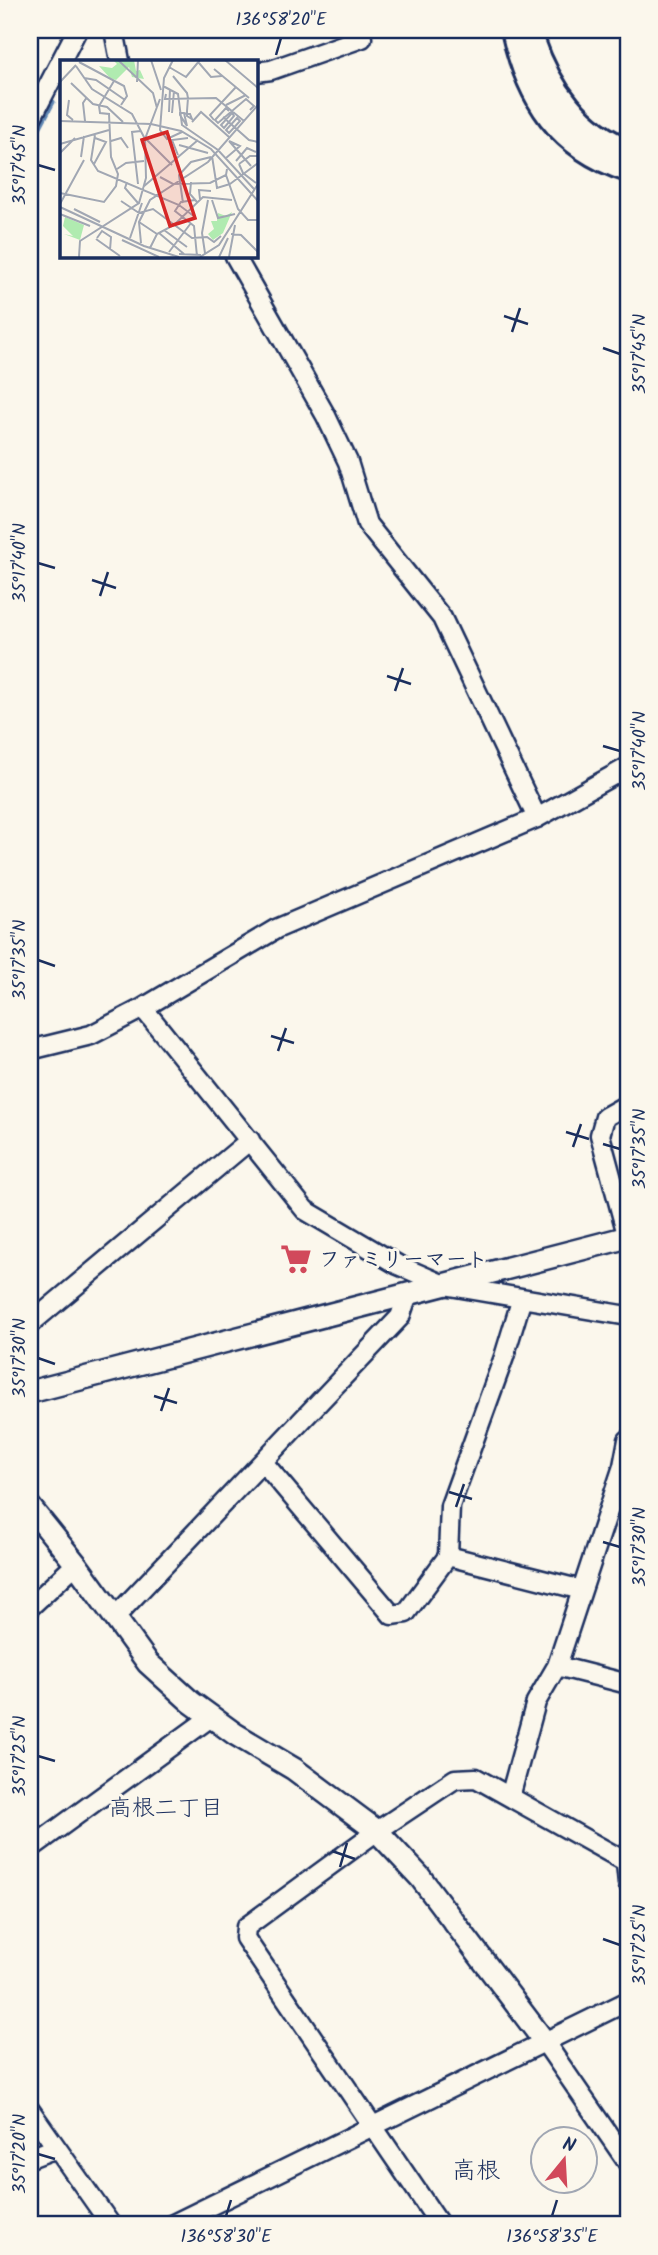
<svg xmlns="http://www.w3.org/2000/svg" width="658" height="2255" font-family="Kalam,'Klee One',sans-serif">
<rect width="100%" height="100%" fill="#fbf7ec"/>
<filter id="ink" filterUnits="userSpaceOnUse"><feTurbulence type="fractalNoise" baseFrequency=".0143" numOctaves="2"/><feDisplacementMap in="SourceGraphic" scale="14" xChannelSelector="R" yChannelSelector="G"/><feConvolveMatrix kernelMatrix="1 2 1 2 8 2 1 2 1" color-interpolation-filters="sRGB"/></filter>
<g filter="url(#ink)">
<g fill="none" stroke-linecap="round" stroke-linejoin="round">
<path stroke="#6087b3" stroke-width="5" d="M 30,145 L 53,102"/>
<defs>
<path id="minor" d="M 114,30 L 120,61
M 256,72 L 271,70 L 362,38
M 30,121 L 77,30
M 235,256 L 326,416 L 348,462 L 367,524 L 442,618 L 537,818
M 143,1008 L 305,1210 L 398,1265 L 444,1285 L 628,1316
M 30,1050 L 91,1035 L 143,1008 L 276,929 L 537,818 L 628,767
M 628,1104 L 605,1117 L 600,1135 L 628,1238
M 30,1324 L 250,1140
M 263,1462 L 392,1615 L 406,1613 L 448,1556 L 582,1590
M 448,1556 L 450,1506 L 504,1357 L 522,1298
M 30,1607 L 76,1564
M 115,1617 L 400,1317 L 408,1294
M 557,1666 L 628,1684
M 510,1797 L 536,1702 L 557,1666 L 623,1466 L 628,1440
M 30,1849 L 211,1717
M 626,1863 L 628,1883
M 544,2041 L 628,2163
M 30,2110 L 111,2225
M 30,2158 L 56,2148
M 171,2225 L 628,2001
M 440,2225 L 245,1938 L 246,1927 L 377,1831 L 455,1779 L 476,1778 L 628,1863"/>
<path id="tertiary" d="M 30,1392 L 628,1237
M 30,1507 L 76,1564 L 148,1663 L 191,1702 L 235,1734 L 294,1769 L 377,1831 L 420,1877 L 544,2041"/>
<path id="secondary" d="M 514,30 C 529,98 560,147 628,169
M 532,41 C 548,88 579,133 628,151"/>
</defs>
<use href="#minor" stroke="#1b2f5e" stroke-width="23"/>
<use href="#tertiary" stroke="#1b2f5e" stroke-width="26"/>
<use href="#secondary" stroke="#1b2f5e" stroke-width="30"/>
<use href="#minor" stroke="#fbf7ec" stroke-width="18"/>
<use href="#tertiary" stroke="#fbf7ec" stroke-width="21"/>
<use href="#secondary" stroke="#fbf7ec" stroke-width="24"/>
</g>
</g>
<path fill="none" stroke="#1b2f5e" stroke-width="2.5" d="M 276,55 L 281,38M 38,165 L 55,170M 504,316 L 528,324M 512,332 L 520,308M 603,348 L 620,354M 38,563 L 55,568M 92,580 L 116,588M 100,596 L 108,572M 387,676 L 411,684M 395,691 L 403,668M 603,746 L 620,751M 38,960 L 55,966M 271,1036 L 294,1043M 278,1051 L 286,1028M 566,1132 L 589,1139M 603,1144 L 620,1149M 573,1147 L 581,1124M 38,1358 L 55,1364M 154,1396 L 177,1403M 161,1411 L 169,1388M 449,1492 L 472,1499M 456,1507 L 464,1484M 603,1542 L 620,1547M 38,1756 L 55,1761M 332,1851 L 355,1859M 340,1867 L 347,1843M 603,1939 L 620,1945M 38,2154 L 55,2159M 226,2216 L 231,2200M 552,2216 L 557,2200"/>
<defs>
<symbol id="supermarket-bare" viewBox="-9 -9 18 18"><path d="M-6-5.5h2.5l.6 2H6L4.5 2H-2.5L-4.4-4H-6ZM-1.5 3.2a1.3 1.3 0 1 0 .1 0ZM3 3.2a1.3 1.3 0 1 0 .1 0Z" fill="#d1495b" stroke="#fbf7ec" stroke-width="2.5" paint-order="stroke"/></symbol>
</defs>
<g fill-rule="evenodd">
<use href="#supermarket-bare" x="274" y="1237" width="44" height="44"/>
</g>
<g text-anchor="middle" stroke-width="6" stroke-linejoin="round" paint-order="stroke">
<g font-size="21" font-weight="bold" fill="#1b2f5e" stroke="#fbf7ec" text-anchor="start">
<text x="319" y="1266">ファミリーマート</text>
</g>
<g font-size="23" fill="#1b2f5e" stroke="#fbf7ec">
<text x="166" y="1815">高根二丁目</text>
</g>
<g font-size="24" fill="#1b2f5e" stroke="#fbf7ec">
<text x="476" y="2178">高根</text>
</g>
</g>
<g transform="translate(60 60)">
<rect width="198" height="198" fill="#fbf7ec"/>
<path d="M 53,0 L 74,0 L 76,11 L 80,10 L 84,19 L 72,17 L 69,7 L 56,20 L 50,18 L 39,6 L 52,8 L 57,4 ZM 172,152 L 163,173 L 153,180 L 148,174 L 154,169 L 151,161 L 157,161 L 158,153 L 166,156 ZM 5,157 L 24,165 L 20,180 L 4,174 L 13,176 L 3,166 Z" fill="#b0ebb0"/>
<path fill="none" stroke="#a1a7b3" stroke-width="2" d="M 58,0 L 93,33 L 97,48M 91,0 L 101,30M 113,0 L 104,18 L 100,70 L 107,79 L 122,72M 165,0 L 198,28M 19,2 L 64,26 L 67,36 L 61,45M 139,3 L 151,17 L 162,16M 16,6 L 32,29 L 72,54 L 85,79M 109,7 L 126,17 L 140,0M 154,9 L 189,38M 113,16 L 127,33 L 128,38 L 127,51 L 127,56 L 132,59 L 130,54 L 127,54 L 124,53 L 120,53 L 120,55 L 127,66 L 124,53M 24,18 L 36,20 L 65,40M 0,22 L 16,5M 77,22 L 78,0M 11,23 L 33,44 L 47,47 L 63,62M 103,26 L 118,34 L 122,65 L 158,90 L 194,129M 106,34 L 105,39 L 156,38 L 184,61M 9,40 L 7,55 L 13,60M 166,45 L 186,35M 39,46 L 54,21M 169,51 L 166,48 L 155,60 L 158,63 L 186,39 L 194,46 L 190,50M 109,52 L 110,29M 112,53 L 114,31M 172,53 L 174,56 L 164,68 L 161,65 ZM 163,57 L 189,80 L 198,82M 177,58 L 180,61 L 169,73 L 166,70 ZM 154,60 L 150,55 L 176,27M 0,61 L 91,64 L 121,71 L 151,89 L 198,141M 25,61 L 23,43 L 27,37M 132,62 L 141,52 L 169,77M 35,75 L 31,100 L 38,111 L 119,145 L 135,157M 86,79 L 112,105M 51,81 L 61,78 L 68,88M 169,81 L 191,106M 0,84 L 49,70M 119,85 L 148,93M 0,93 L 15,78M 118,95 L 112,80 L 128,78M 152,96 L 157,128 L 170,124M 21,97 L 24,76M 166,98 L 180,86 L 169,81M 176,101 L 187,88 L 196,92M 34,104 L 46,82 L 35,78M 179,104 L 183,113 L 196,123M 179,104 L 190,96 L 198,96 L 198,103M 57,109 L 66,103 L 84,101M 166,115 L 178,149 L 188,160 L 198,160M 100,117 L 113,124 L 150,123 L 166,115 L 167,109M 67,122 L 65,128 L 78,143M 131,122 L 130,134 L 137,142M 78,124 L 72,72 L 81,71M 170,124 L 198,103M 83,127 L 138,80M 0,133 L 44,142 L 56,126 L 58,114 L 51,97 L 49,54 L 40,53 L 39,46M 140,139 L 139,130 L 151,131M 135,140 L 121,142 L 115,151 L 134,166 L 137,196M 152,140 L 158,158 L 175,154M 61,141 L 79,153 L 93,149 L 132,178 L 147,177 L 154,182 L 161,176M 123,143 L 119,115 L 131,102 L 151,97M 0,144 L 24,100M 0,147 L 84,186 L 119,197M 14,149 L 40,162M 0,154 L 30,166M 79,162 L 97,174M 104,170 L 127,187M 99,173 L 124,194M 171,174 L 181,175 L 198,192M 37,178 L 42,171 L 51,177 L 50,190M 70,178 L 82,143M 36,179 L 60,196M 62,180 L 99,197M 81,183 L 79,162 L 90,140 L 148,102 L 198,45M 90,188 L 97,174 L 114,165 L 143,137 L 172,140M 109,192 L 131,163M 145,193 L 142,173 L 148,140M 119,194 L 141,195M 19,197 L 20,181 L 79,143 L 86,118 L 85,79 L 100,39M 140,197 L 159,185 L 198,124M 159,197 L 168,178M 169,197 L 175,165"/>
<path fill="#d62828" fill-opacity="0.15" stroke="#d62828" stroke-width="3.5" d="M 107,72 L 135,158 L 110,166 L 82,80 Z"/>
<rect width="198" height="198" fill="none" stroke="#1b2f5e" stroke-width="3.5"/>
</g>
<rect width="658" height="2255" fill="none" stroke="#fbf7ec" stroke-width="77"/>
<g transform="translate(564 2160) rotate(18)"><circle r="33" fill="#fbf7ec" stroke="#a1a7b3" stroke-width="2"/>
<path d="M0-5L12 26L0 18L-12 26Z" fill="#d1495b"/>
<text y="-10" font-size="19" font-weight="bold" text-anchor="middle" fill="#1b2f5e">N</text>
</g>
<rect x="38" y="38" width="582" height="2178" fill="none" stroke="#1b2f5e" stroke-width="2.5"/>
<g font-size="18" text-anchor="middle" fill="#1b2f5e">
<text x="281" y="25">136°58'20"E</text>
<text transform="translate(19 165) rotate(-90)" y="6">35°17'45"N</text>
<text transform="translate(639 354) rotate(-90)" y="6">35°17'45"N</text>
<text transform="translate(19 563) rotate(-90)" y="6">35°17'40"N</text>
<text transform="translate(639 751) rotate(-90)" y="6">35°17'40"N</text>
<text transform="translate(19 960) rotate(-90)" y="6">35°17'35"N</text>
<text transform="translate(639 1149) rotate(-90)" y="6">35°17'35"N</text>
<text transform="translate(19 1358) rotate(-90)" y="6">35°17'30"N</text>
<text transform="translate(639 1547) rotate(-90)" y="6">35°17'30"N</text>
<text transform="translate(19 1756) rotate(-90)" y="6">35°17'25"N</text>
<text transform="translate(639 1945) rotate(-90)" y="6">35°17'25"N</text>
<text transform="translate(19 2154) rotate(-90)" y="6">35°17'20"N</text>
<text x="226" y="2242">136°58'30"E</text>
<text x="552" y="2242">136°58'35"E</text>
</g>
</svg>
